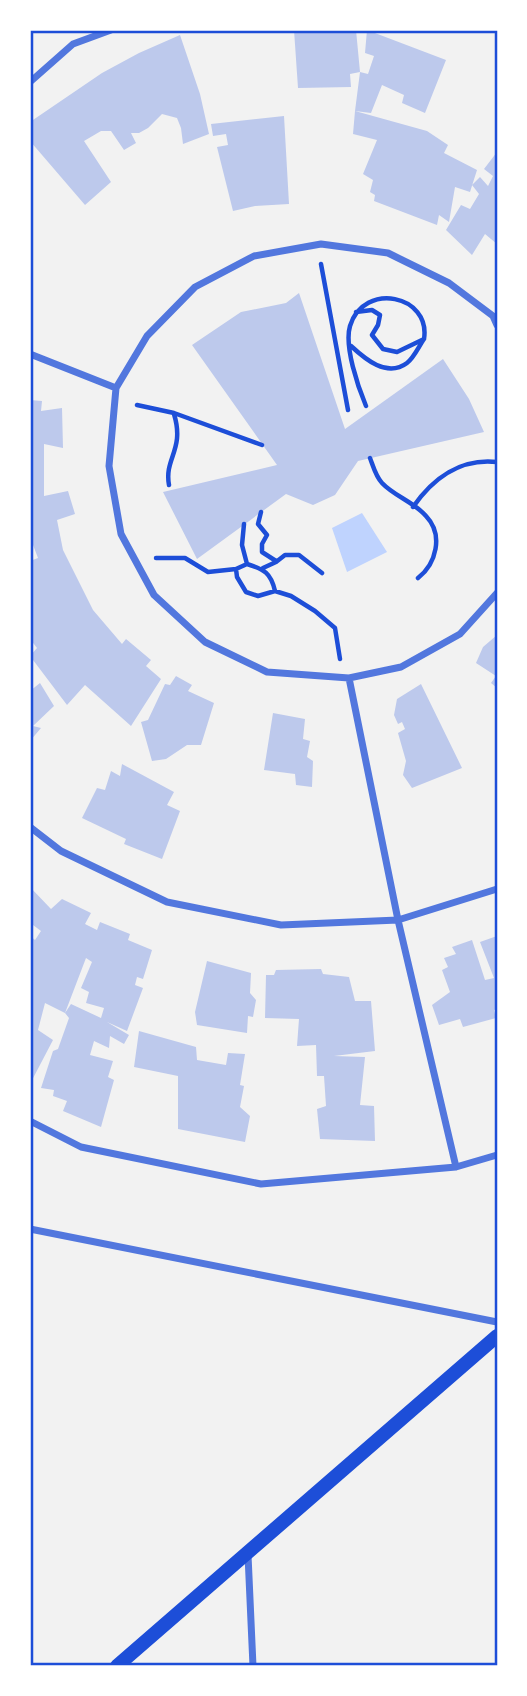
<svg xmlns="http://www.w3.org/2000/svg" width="527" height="1696" font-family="Roboto,sans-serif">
<rect width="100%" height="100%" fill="#f2f2f2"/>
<path fill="#bfd3fe" d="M 362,513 L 387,552 L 347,572 L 332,528 Z"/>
<path fill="#bdc9ec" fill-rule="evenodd" d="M 294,30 L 340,30 L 340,33 L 356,30 L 360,72 L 350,74 L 351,87 L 298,88 Z
M 367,30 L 446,60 L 425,113 L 402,103 L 404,95 L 382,85 L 371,113 L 355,111 L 360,72 L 368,74 L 374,56 L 365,53 Z
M 180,35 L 200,94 L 209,134 L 183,144 L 181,128 L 177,118 L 162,114 L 148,128 L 139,133 L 131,133 L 136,143 L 124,150 L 111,131 L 101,131 L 84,141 L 111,182 L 85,205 L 30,141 L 30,122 L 102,73 L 139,53 Z
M 355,111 L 427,131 L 448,145 L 444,153 L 477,170 L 470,192 L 455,187 L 449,222 L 439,215 L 437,225 L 374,201 L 375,195 L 370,192 L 373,180 L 363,174 L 377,140 L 353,134 Z
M 284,116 L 289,204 L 255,206 L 233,211 L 217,147 L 228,145 L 226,134 L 213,136 L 211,124 Z
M 497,152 L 497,244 L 485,234 L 472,255 L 446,230 L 461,205 L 470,209 L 479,194 L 472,185 L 480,177 L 488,186 L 493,176 L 484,169 Z
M 299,293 L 345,429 L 443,359 L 469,399 L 484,432 L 358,461 L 335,495 L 313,505 L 286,494 L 197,559 L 163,492 L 277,465 L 192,345 L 241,312 L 286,303 Z
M 30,400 L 42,401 L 41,411 L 62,408 L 63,448 L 44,444 L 44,496 L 68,491 L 75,514 L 57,520 L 63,550 L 93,610 L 122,644 L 126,639 L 151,660 L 146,666 L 161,679 L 131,726 L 85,685 L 67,705 L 30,656 L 37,648 L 30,639 L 30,561 L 38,558 L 30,537 Z
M 497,635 L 497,688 L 491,683 L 496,676 L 476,663 L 483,647 Z
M 176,676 L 192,685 L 188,691 L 214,703 L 201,745 L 187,745 L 166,759 L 152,761 L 141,722 L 148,720 L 165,684 L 170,685 Z
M 40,683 L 54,706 L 33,726 L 41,728 L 30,741 L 30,691 Z
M 421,684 L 462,768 L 412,788 L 403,775 L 406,761 L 398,733 L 405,729 L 402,722 L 398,724 L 394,715 L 397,699 Z
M 273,713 L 305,719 L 303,739 L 310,741 L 307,757 L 313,761 L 312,787 L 296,785 L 295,774 L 264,770 Z
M 122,764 L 174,792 L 167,805 L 180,811 L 162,859 L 124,844 L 126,839 L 82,818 L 97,788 L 105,790 L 111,771 L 120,776 Z
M 30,887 L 51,909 L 62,899 L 91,913 L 85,924 L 97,930 L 100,922 L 130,934 L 128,940 L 152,950 L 143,979 L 137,977 L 135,985 L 143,988 L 127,1031 L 107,1022 L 129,1035 L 124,1044 L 110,1036 L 109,1048 L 94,1041 L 90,1055 L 113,1061 L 108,1077 L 114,1080 L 101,1127 L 63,1111 L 67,1101 L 53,1096 L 54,1090 L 41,1088 L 53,1051 L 58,1049 L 69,1018 L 65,1013 L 45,1003 L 38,1030 L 53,1040 L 30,1084 L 30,936 L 35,940 L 41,931 L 33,925 L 30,932 ZM 86,958 L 92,962 L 81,988 L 89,992 L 86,1003 L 104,1008 L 101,1018 L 71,1004 L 65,1013 Z
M 497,936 L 497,1009 L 494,1010 L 496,1018 L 463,1027 L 460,1019 L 439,1025 L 432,1005 L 450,992 L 442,970 L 448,967 L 444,958 L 456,954 L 452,947 L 472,940 L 485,980 L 494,978 L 480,942 Z
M 207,961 L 251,973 L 250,993 L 256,1000 L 253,1017 L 248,1016 L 247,1033 L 197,1025 L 195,1012 Z
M 321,969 L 323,974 L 349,977 L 355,1001 L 371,1001 L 375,1051 L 334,1056 L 365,1057 L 360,1105 L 374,1106 L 375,1141 L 320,1139 L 317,1109 L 326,1106 L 324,1076 L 317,1076 L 316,1045 L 297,1046 L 299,1019 L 265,1018 L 266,975 L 274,975 L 276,970 Z
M 139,1031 L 196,1047 L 197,1060 L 226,1065 L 228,1053 L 245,1054 L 240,1085 L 244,1086 L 240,1107 L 250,1116 L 245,1142 L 178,1129 L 178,1076 L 134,1067 Z"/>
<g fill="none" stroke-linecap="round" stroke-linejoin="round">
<path stroke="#1d4ed8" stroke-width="4.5" d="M 321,264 L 348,410
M 356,312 L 372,310 L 380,315 L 378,325 L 372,335 L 383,349 L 397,352 L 424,339 C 431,295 364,281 350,326 C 344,346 358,387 366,406
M 351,346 C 365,359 387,378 407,363 C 414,358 419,346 424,339
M 137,405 L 174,413 L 262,445
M 370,458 C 373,466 376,477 382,483 C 394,496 414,502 426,516 C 444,535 436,564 418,578
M 169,485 C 164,458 185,450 174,414
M 413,507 C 433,478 461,458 497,462
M 261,512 L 258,524 L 267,535 L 262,544 L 262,552 L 276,561
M 244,524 L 242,545 L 247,564
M 156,558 L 185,558 L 208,572 L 236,569
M 263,568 L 276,562 L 285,555 L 299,555 L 322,573
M 275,591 C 271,573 264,569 247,564 L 236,569 L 237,577 L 246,592 L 258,596 L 275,591 L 291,596 L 315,611 L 335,628 L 340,659"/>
<path stroke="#5277de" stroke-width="7" d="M 30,82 L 73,44 L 111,30
M 497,325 L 493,316 L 449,283 L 388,253 L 321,244 L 254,256 L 195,287 L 147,336 L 116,388 L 109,466 L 121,534 L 154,595 L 205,642 L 267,672 L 349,678 L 401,667 L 460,634 L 497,593
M 30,354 L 116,388
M 349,678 L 398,920 L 456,1167
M 30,827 L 61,851 L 167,902 L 281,925 L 398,920 L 497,889
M 30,1121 L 81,1147 L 261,1184 L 456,1167 L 497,1155
M 30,1229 L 497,1322
M 248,1555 L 253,1666"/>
<path stroke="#1d4ed8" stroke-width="14" d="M 117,1666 L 497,1336"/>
</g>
<rect width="527" height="1696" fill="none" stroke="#ffffff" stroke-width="63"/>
<rect x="32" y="32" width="464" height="1632" fill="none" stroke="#1d4ed8" stroke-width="2.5"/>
</svg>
